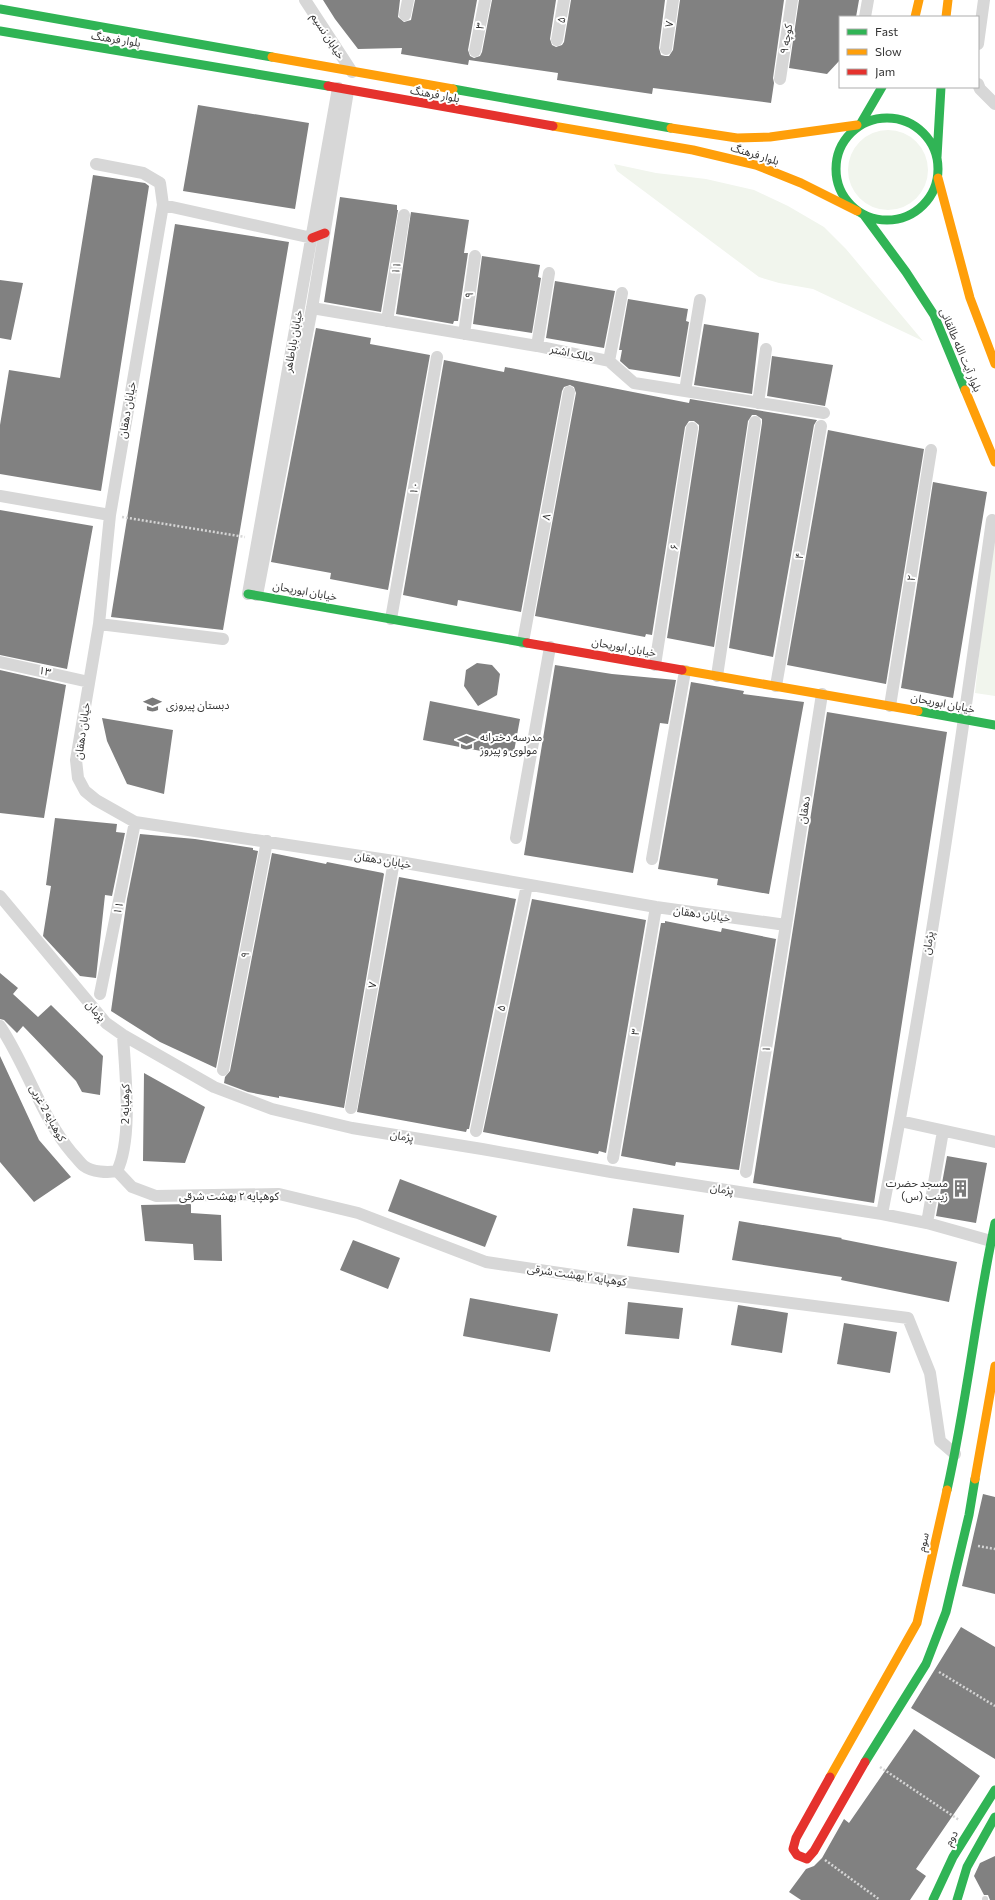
<svg xmlns="http://www.w3.org/2000/svg" width="995" height="1900" font-family="Commissioner,'Noto Sans Arabic',sans-serif">
<rect width="100%" height="100%" fill="#fff"/>
<path fill="#f1f5ed" d="M848 170a40 40 0 1 1 80 0a40 40 0 1 1-80 0Z
M 614,164 L 656,173 L 706,179 L 754,190 L 788,206 L 824,227 L 846,249 L 923,341 L 813,289 L 779,283 L 759,277 L 617,171 Z
M 995,523 L 995,696 L 975,693 L 993,525 Z"/>
<path fill="#818181" d="M 323,0 L 400,0 L 398,17 L 404,22 L 411,20 L 415,0 L 477,0 L 468,50 L 470,56 L 474,58 L 480,56 L 482,52 L 492,0 L 556,0 L 550,39 L 552,45 L 556,47 L 562,45 L 564,42 L 571,0 L 665,0 L 659,48 L 661,55 L 665,56 L 669,56 L 673,50 L 680,0 L 784,0 L 773,78 L 774,83 L 771,103 L 653,88 L 652,94 L 557,80 L 558,73 L 469,60 L 468,65 L 401,54 L 402,48 L 358,49 L 335,19 Z
M 799,0 L 859,0 L 856,17 L 840,17 L 840,60 L 827,74 L 789,68 Z
M 198,105 L 309,123 L 295,209 L 183,191 Z
M 93,175 L 145,183 L 149,186 L 101,491 L 0,474 L 0,425 L 9,370 L 60,378 Z
M 340,197 L 397,205 L 397,210 L 398,210 L 381,312 L 324,302 Z
M 411,212 L 469,220 L 464,253 L 468,253 L 458,321 L 454,321 L 453,324 L 396,314 Z
M 175,224 L 289,242 L 223,630 L 111,617 Z
M 482,256 L 540,265 L 538,277 L 541,278 L 532,333 L 473,324 Z
M 0,280 L 23,283 L 11,340 L 0,338 Z
M 555,281 L 615,291 L 604,348 L 546,338 Z
M 628,299 L 688,309 L 686,321 L 689,322 L 680,377 L 629,369 L 620,361 L 622,350 L 619,350 Z
M 704,324 L 759,333 L 752,394 L 694,385 Z
M 316,328 L 371,338 L 370,344 L 430,355 L 388,590 L 330,579 L 331,573 L 271,562 Z
M 772,356 L 833,365 L 825,406 L 767,396 Z
M 444,360 L 504,372 L 505,367 L 689,403 L 690,399 L 817,420 L 814,425 L 773,657 L 729,648 L 762,423 L 762,419 L 756,415 L 752,415 L 748,421 L 714,647 L 667,638 L 699,429 L 699,425 L 694,421 L 689,421 L 685,427 L 652,635 L 646,634 L 645,637 L 535,616 L 576,393 L 574,387 L 570,385 L 564,387 L 562,391 L 521,612 L 458,600 L 457,606 L 403,595 Z
M 828,430 L 924,449 L 886,684 L 787,665 Z
M 933,482 L 987,492 L 953,698 L 901,688 Z
M 0,510 L 93,526 L 67,669 L 0,655 Z
M 477,663 L 492,665 L 500,674 L 497,695 L 478,706 L 464,686 L 466,670 Z
M 555,665 L 612,674 L 676,680 L 668,724 L 660,723 L 633,873 L 524,855 Z
M 0,670 L 66,685 L 44,818 L 0,813 Z
M 691,682 L 744,691 L 743,694 L 804,702 L 769,894 L 717,885 L 718,879 L 658,869 Z
M 430,701 L 520,719 L 513,757 L 423,740 Z
M 827,712 L 947,732 L 874,1203 L 753,1183 Z
M 102,718 L 173,730 L 164,794 L 127,784 L 107,741 Z
M 55,818 L 117,824 L 116,832 L 125,833 L 112,896 L 105,895 L 96,978 L 80,976 L 43,936 L 51,886 L 46,885 Z
M 140,834 L 195,839 L 253,848 L 253,850 L 258,851 L 216,1068 L 160,1042 L 111,1011 L 127,899 Z
M 272,853 L 326,864 L 327,862 L 383,873 L 384,874 L 344,1108 L 279,1096 L 279,1098 L 248,1092 L 224,1083 L 225,1077 L 230,1071 Z
M 399,877 L 516,899 L 469,1129 L 467,1129 L 466,1132 L 357,1112 Z
M 532,899 L 646,920 L 606,1153 L 599,1151 L 598,1154 L 483,1132 Z
M 665,921 L 721,932 L 722,928 L 776,939 L 739,1170 L 676,1162 L 675,1166 L 621,1156 L 661,923 L 665,923 Z
M 0,973 L 18,988 L 13,994 L 38,1017 L 51,1005 L 103,1056 L 100,1095 L 82,1092 L 76,1081 L 23,1026 L 17,1033 L 4,1020 L 0,1019 Z
M 0,1056 L 39,1140 L 71,1177 L 34,1202 L 0,1162 Z
M 144,1073 L 205,1107 L 185,1163 L 143,1161 Z
M 947,1156 L 987,1163 L 976,1223 L 936,1216 Z
M 400,1179 L 497,1216 L 485,1247 L 388,1211 Z
M 191,1204 L 191,1213 L 221,1215 L 222,1261 L 194,1260 L 193,1244 L 145,1241 L 141,1205 Z
M 633,1208 L 684,1215 L 679,1253 L 627,1246 Z
M 739,1221 L 842,1238 L 841,1239 L 957,1262 L 949,1302 L 841,1280 L 842,1277 L 732,1260 Z
M 353,1240 L 400,1258 L 388,1289 L 340,1270 Z
M 470,1298 L 558,1314 L 550,1352 L 463,1336 Z
M 628,1302 L 683,1308 L 679,1339 L 625,1334 Z
M 738,1305 L 788,1313 L 782,1353 L 731,1345 Z
M 844,1323 L 897,1332 L 890,1373 L 837,1364 Z
M 983,1494 L 995,1497 L 995,1594 L 962,1586 Z
M 961,1627 L 995,1647 L 995,1759 L 911,1708 Z
M 914,1729 L 980,1776 L 916,1869 L 926,1876 L 910,1900 L 801,1900 L 789,1892 L 806,1869 L 814,1866 L 822,1858 L 844,1819 L 849,1823 Z
M 995,1856 L 995,1900 L 990,1900 L 988,1895 L 984,1895 L 974,1876 L 980,1863 Z"/>
<g fill="none" stroke-linecap="round" stroke-linejoin="round">
<path stroke="#d6d6d6" stroke-width="2.5" stroke-dasharray="2 2" stroke-linecap="butt" d="M 122,517 L 245,537
M 978,1546 L 995,1549
M 939,1672 L 995,1706
M 880,1767 L 959,1820
M 825,1860 L 880,1900"/>
<path stroke="#d7d7d7" stroke-width="6" d="M 985,1899 L 985,1900"/>
<path stroke="#d7d7d7" stroke-width="12" d="M 305,0 L 352,72
M 405,15 L 408,0
M 865,17 L 868,0
M 557,40 L 564,0
M 978,44 L 984,0
M 666,49 L 673,0
M 475,51 L 485,0
M 780,79 L 792,0
M 978,84 L 980,89 L 995,104
M 96,164 L 143,173 L 160,183 L 163,205
M 312,238 L 163,205 L 110,515 L 99,624 L 76,760 L 78,778 L 85,791 L 96,800 L 135,822 L 394,861 L 656,907 L 786,925
M 312,308 L 537,346 L 609,361 L 634,383 L 824,413
M 387,321 L 404,215
M 464,334 L 475,256
M 537,346 L 549,273
M 609,361 L 622,293
M 685,391 L 700,300
M 758,403 L 766,349
M 0,496 L 110,515
M 248,594 L 338,88
M 257,595 L 312,308 L 348,91
M 391,619 L 437,357
M 99,624 L 223,639
M 523,642 L 569,392
M 0,662 L 89,682
M 655,665 L 692,428
M 717,676 L 755,422
M 776,686 L 821,426
M 890,706 L 931,450
M 516,838 L 550,647
M 652,859 L 685,671
M 0,896 L 106,1023 L 123,1035 L 214,1087 L 272,1109 L 352,1128 L 482,1149 L 611,1172 L 882,1214 L 927,1223 L 991,1241
M 100,994 L 135,822
M 0,1026 C 27,1066 40,1115 72,1153 C 76,1157 80,1163 84,1166 C 92,1172 108,1173 117,1171
M 223,1070 L 267,841
M 351,1108 L 394,861
M 900,1121 L 995,1142
M 476,1131 L 527,885
M 613,1158 L 656,907
M 117,1171 L 132,1187 L 156,1196 L 279,1194 L 358,1213 L 486,1262 L 580,1276 L 908,1318 L 930,1373 L 940,1441 L 955,1454
M 117,1171 C 133,1138 125,1073 123,1035
M 746,1172 L 786,925 L 822,694
M 882,1214 C 927,984 960,751 992,520
M 927,1223 L 943,1131"/>
<path stroke="#30b455" stroke-width="9" d="M 0,9 L 272,57
M 0,31 L 328,86
M 453,89 L 671,128
M836 169a51 51 0 1 1 102 0a51 51 0 1 1-102 0Z
M 861,123 L 882,87
M 937,157 L 941,87
M 864,215 L 906,272 L 934,315 L 965,390
M 248,594 L 527,643
M 918,711 L 995,725
M 947,1490 C 967,1402 976,1311 995,1223
M 865,1762 L 926,1664 L 946,1612 L 969,1515 L 975,1479
M 933,1900 L 953,1857 L 995,1790
M 957,1900 L 967,1867 L 995,1817"/>
<path stroke="#ff9f0a" stroke-width="9" d="M 915,17 L 919,0
M 946,17 L 948,0
M 272,57 L 453,89
M 553,126 L 693,150 L 756,165 L 801,183 L 857,211
M 671,128 L 737,138 L 770,137 L 857,125
M 938,178 L 970,298 L 995,364
M 965,390 L 995,462
M 682,670 L 918,711
M 975,1479 L 995,1366
M 830,1777 L 917,1623 L 947,1490"/>
<path stroke="#e5322d" stroke-width="9" d="M 328,86 L 553,126
M 312,238 L 325,233
M 527,643 L 682,670
M 830,1777 L 796,1838 L 793,1849 L 797,1855 L 807,1859 L 814,1851 L 865,1762"/>
</g>
<defs>
<symbol id="school-bare" viewBox="-9 -9 18 18"><path d="M0-5L7-2L0 1L-7-2ZM-4 1L0 2.5L4 1V4Q0 6-4 4Z" fill="#7a7a7a" stroke="#fff" stroke-width="2.5" paint-order="stroke"/></symbol>
<symbol id="building-bare" viewBox="-9 -9 18 18"><path d="M-4-6H4V6H1V3H-1V6H-4ZM-2.5-4.3h1.7v1.8h-1.7ZM.8-4.3h1.7v1.8H.8ZM-2.5-1h1.7V.8h-1.7ZM.8-1h1.7V.8H.8Z" fill="#7a7a7a" stroke="#fff" stroke-width="2.5" paint-order="stroke"/></symbol>
</defs>
<g fill-rule="evenodd">
<use href="#school-bare" x="140" y="692" width="25" height="25"/>
<use href="#school-bare" x="454" y="730" width="25" height="25"/>
<use href="#building-bare" x="948" y="1176" width="25" height="25"/>
</g>
<g text-anchor="middle" stroke-width="4" stroke-linejoin="round" paint-order="stroke">
<g font-size="11" fill="#333" stroke="#fff">
<text transform="translate(561 20) rotate(-80)" y="4">۵</text>
<text transform="translate(669 24) rotate(-81)" y="4">۷</text>
<text transform="translate(480 26) rotate(-79)" y="4">۳</text>
<text transform="translate(328 36) rotate(57)" y="4">خیابان نسیم</text>
<text transform="translate(116 39) rotate(9)" y="4">بلوار فرهنگ</text>
<text transform="translate(786 39) rotate(-81)" y="4">کوچه ۹</text>
<text transform="translate(435 94) rotate(10)" y="4">بلوار فرهنگ</text>
<text transform="translate(755 154) rotate(17)" y="4">بلوار فرهنگ</text>
<text transform="translate(396 268) rotate(-81)" y="4">۱۱</text>
<text transform="translate(469 295) rotate(-82)" y="4">۹</text>
<text transform="translate(293 341) rotate(-80)" y="4">خیابان باباطاهر</text>
<text transform="translate(961 350) rotate(67)" y="4">بلوار آیت الله طالقانی</text>
<text transform="translate(572 353) rotate(12)" y="4">مالک اشتر</text>
<text transform="translate(127 410) rotate(-80)" y="4">خیابان دهقان</text>
<text transform="translate(414 488) rotate(-80)" y="4">۱۰</text>
<text transform="translate(546 517) rotate(-80)" y="4">۸</text>
<text transform="translate(674 547) rotate(-81)" y="4">۶</text>
<text transform="translate(799 556) rotate(-80)" y="4">۴</text>
<text transform="translate(911 578) rotate(-81)" y="4">۲</text>
<text transform="translate(305 591) rotate(10)" y="4">خیابان ابوریحان</text>
<text transform="translate(624 647) rotate(10)" y="4">خیابان ابوریحان</text>
<text transform="translate(45 671) rotate(13)" y="4">۱۳</text>
<text transform="translate(943 703) rotate(11)" y="4">خیابان ابوریحان</text>
<text transform="translate(82 731) rotate(-82)" y="4">خیابان دهقان</text>
<text transform="translate(804 810) rotate(-81)" y="4">دهقان</text>
<text transform="translate(383 860) rotate(9)" y="4">خیابان دهقان</text>
<text transform="translate(118 908) rotate(-78)" y="4">۱۱</text>
<text transform="translate(702 914) rotate(8)" y="4">خیابان دهقان</text>
<text transform="translate(928 943) rotate(-81)" y="4">پژمان</text>
<text transform="translate(245 955) rotate(-79)" y="4">۹</text>
<text transform="translate(372 985) rotate(-80)" y="4">۷</text>
<text transform="translate(501 1008) rotate(-78)" y="4">۵</text>
<text transform="translate(96 1011) rotate(49)" y="4">پژمان</text>
<text transform="translate(635 1032) rotate(-80)" y="4">۳</text>
<text transform="translate(766 1049) rotate(-81)" y="4">۱</text>
<text transform="translate(125 1104) rotate(-89)" y="4">کوهپایه 2</text>
<text transform="translate(48 1113) rotate(61)" y="4">کوهپایه 2 غربی</text>
<text transform="translate(402 1136) rotate(9)" y="4">پژمان</text>
<text transform="translate(722 1189) rotate(9)" y="4">پژمان</text>
<text x="229" y="1200">کوهپایه ۲ بهشت شرقی</text>
<text transform="translate(577 1275) rotate(8)" y="4">کوهپایه ۲ بهشت شرقی</text>
<text transform="translate(923 1542) rotate(-77)" y="4">سوم</text>
<text transform="translate(951 1838) rotate(-61)" y="4">دوم</text>
</g>
<g font-size="11" fill="#333" stroke="#fff" text-anchor="start">
<text x="166" y="709">دبستان پیروزی</text>
<text x="480" y="741">مدرسه دخترانه<tspan x="480" dy="13">مولوی و پیروز</tspan></text>
<text x="948" y="1187" text-anchor="end">مسجد حضرت<tspan x="948" dy="13">زینب (س)</tspan></text>
</g>
</g>
<rect x="839" y="16" width="140" height="72" fill="#ffffff" stroke="#adadad"/>
<rect x="847" y="29" width="20" height="6" fill="#30b455" stroke="#adadad"/>
<text x="875" y="36" font-size="12" fill="#333333">Fast</text>
<rect x="847" y="49" width="20" height="6" fill="#ff9f0a" stroke="#adadad"/>
<text x="875" y="56" font-size="12" fill="#333333">Slow</text>
<rect x="847" y="69" width="20" height="6" fill="#e5322d" stroke="#adadad"/>
<text x="875" y="76" font-size="12" fill="#333333">Jam</text>
</svg>
